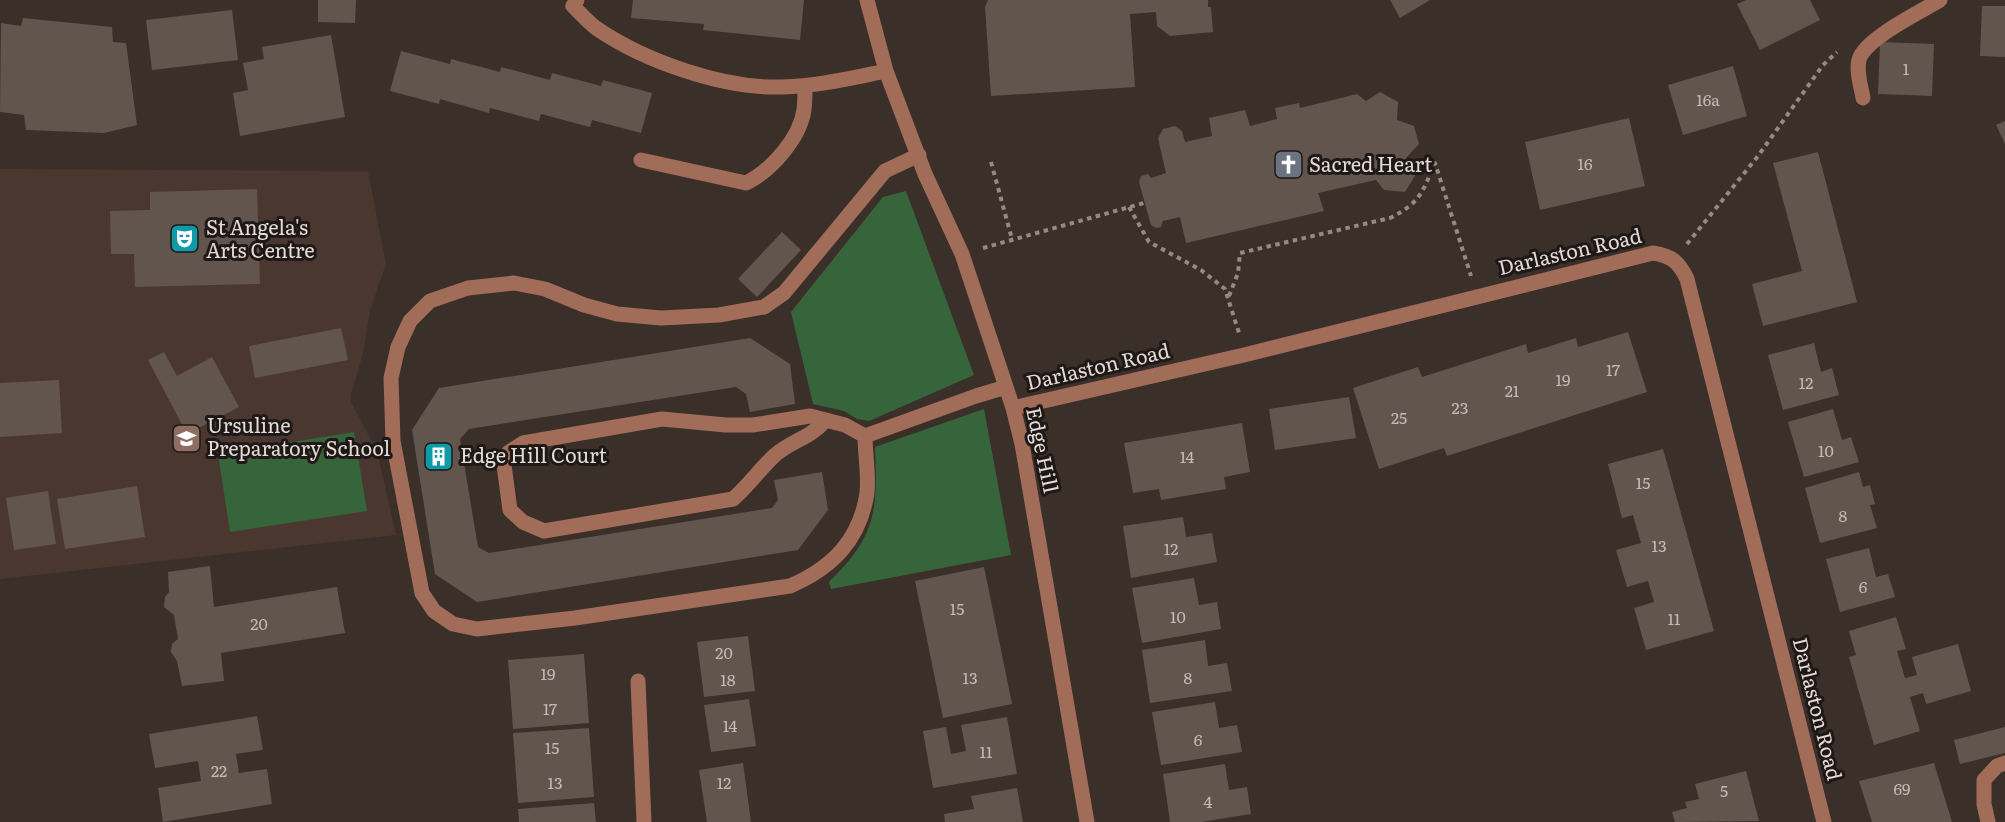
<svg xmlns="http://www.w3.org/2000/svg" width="2005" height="822" font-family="Literata,serif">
<rect width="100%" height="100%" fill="#3b2f29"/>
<path fill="#4a3830" d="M 0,169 L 368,171 L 386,264 L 370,310 L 363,354 L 351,394 L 351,402 L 377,451 L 396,535 L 0,579 Z"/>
<path fill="#37653b" d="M 906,191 L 974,375 L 869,421 L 857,419 L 844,411 L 813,404 L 791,312 L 883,197 Z
M 984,409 L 1011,555 L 831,589 L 829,582 C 876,536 878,511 875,447 Z
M 354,432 L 367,511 L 230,532 L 218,454 Z"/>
<path fill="#62554e" d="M 318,0 L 356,0 L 355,23 L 318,22 Z
M 633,0 L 804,0 L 800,40 L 703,30 L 704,24 L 631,18 Z
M 988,0 L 1208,0 L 1208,7 L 1211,7 L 1213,32 L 1170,36 L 1157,26 L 1156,12 L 1130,14 L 1135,87 L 991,96 L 985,7 Z
M 1390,0 L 1430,0 L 1400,18 Z
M 1746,0 L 1810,0 L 1820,20 L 1760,50 L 1737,4 Z
M 1982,6 L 2005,6 L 2005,57 L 1980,56 Z
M 232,10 L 238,60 L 152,70 L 146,20 Z
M 23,18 L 112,27 L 113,42 L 126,43 L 137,125 L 104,133 L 26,130 L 24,115 L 0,112 L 1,23 L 21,26 Z
M 331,35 L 345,117 L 240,136 L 233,93 L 248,90 L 243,63 L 264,59 L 262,47 Z
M 1880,42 L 1934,44 L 1932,96 L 1878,94 Z
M 401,51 L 450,64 L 451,59 L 500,72 L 501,67 L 550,80 L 552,73 L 601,86 L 603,80 L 652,93 L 641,133 L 592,120 L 590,127 L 541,114 L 539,121 L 490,108 L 489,113 L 440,99 L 439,104 L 390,91 Z
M 1733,66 L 1747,116 L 1683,135 L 1668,85 Z
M 1380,92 L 1398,102 L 1397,120 L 1414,126 L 1419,144 L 1406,158 L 1416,174 L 1405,192 L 1384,190 L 1376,180 L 1318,193 L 1324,211 L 1186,243 L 1180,217 L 1163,221 L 1161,227 L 1156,228 L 1151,225 L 1139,182 L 1141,176 L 1148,174 L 1151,178 L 1166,173 L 1158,138 L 1163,129 L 1175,126 L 1182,131 L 1185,142 L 1212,136 L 1209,118 L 1245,110 L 1250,126 L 1277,119 L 1275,108 L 1299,103 L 1300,108 L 1357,94 L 1366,101 Z
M 1629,118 L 1645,186 L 1540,210 L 1525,142 Z
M 2005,121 L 2005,144 L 1996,125 Z
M 1818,152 L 1857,302 L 1763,326 L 1752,284 L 1802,271 L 1773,163 Z
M 257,189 L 260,284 L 135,287 L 134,254 L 111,254 L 110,211 L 150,210 L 150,192 Z
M 782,232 L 801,250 L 757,297 L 738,279 Z
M 341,328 L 348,360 L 255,378 L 249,346 Z
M 1628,332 L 1647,392 L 1447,456 L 1444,448 L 1379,469 L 1353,388 L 1418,367 L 1422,377 L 1526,344 L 1528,353 L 1576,338 L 1578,347 Z
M 750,338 L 790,364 L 795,404 L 750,412 L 746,394 L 736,387 L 469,429 L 460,439 L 478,547 L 489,553 L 772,508 L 778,500 L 774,480 L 822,472 L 828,510 L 798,550 L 477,602 L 435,574 L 412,430 L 439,388 Z
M 1814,343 L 1821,372 L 1832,368 L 1839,395 L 1783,410 L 1768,355 Z
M 164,352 L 177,376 L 212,357 L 239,407 L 187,434 L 148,360 Z
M 59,380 L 62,433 L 0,437 L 0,383 Z
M 1349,397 L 1356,438 L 1275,450 L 1269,409 Z
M 1833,409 L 1842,440 L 1851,437 L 1859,462 L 1804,477 L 1788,422 Z
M 1242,423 L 1250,472 L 1224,477 L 1226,489 L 1161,500 L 1159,489 L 1133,493 L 1124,443 Z
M 1663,449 L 1714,631 L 1646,650 L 1634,608 L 1654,602 L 1648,581 L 1627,587 L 1616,550 L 1641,543 L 1633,515 L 1622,518 L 1608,464 Z
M 1859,472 L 1863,487 L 1870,485 L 1875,504 L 1870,505 L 1877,528 L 1820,543 L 1805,488 Z
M 137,486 L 145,537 L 65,549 L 57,499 Z
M 48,491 L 56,544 L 14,550 L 6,498 Z
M 1183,517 L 1186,537 L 1212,533 L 1217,562 L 1131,578 L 1123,526 Z
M 1869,548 L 1876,577 L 1888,574 L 1895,597 L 1840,612 L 1826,559 Z
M 210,566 L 214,607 L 337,587 L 345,633 L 221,653 L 224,681 L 182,686 L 177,661 L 171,652 L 172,644 L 178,639 L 174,615 L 164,607 L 165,597 L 169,592 L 168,572 Z
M 984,567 L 1012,704 L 943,718 L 915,581 Z
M 1194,578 L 1199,605 L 1217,602 L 1221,629 L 1142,643 L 1132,588 Z
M 1896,617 L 1906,649 L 1897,651 L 1905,678 L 1917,675 L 1912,657 L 1958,644 L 1971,691 L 1926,704 L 1923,693 L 1910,697 L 1920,731 L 1874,745 L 1849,657 L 1856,655 L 1849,631 Z
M 748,636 L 755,691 L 704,697 L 697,642 Z
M 1205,640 L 1208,666 L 1227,663 L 1232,691 L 1150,703 L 1142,650 Z
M 584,654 L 589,723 L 513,729 L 508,660 Z
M 749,699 L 756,746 L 711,752 L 704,705 Z
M 1215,702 L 1219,728 L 1237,725 L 1242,752 L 1161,765 L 1152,712 Z
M 257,716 L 263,750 L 236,754 L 239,773 L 267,769 L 272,804 L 163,822 L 158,788 L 201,781 L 198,761 L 155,768 L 149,734 Z
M 1007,717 L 1017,774 L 933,788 L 923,731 L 946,727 L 951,754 L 966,751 L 961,725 Z
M 2005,727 L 2005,753 L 1960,764 L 1954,740 Z
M 589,728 L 594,797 L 518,803 L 513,733 Z
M 743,763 L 751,822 L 707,822 L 699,770 Z
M 1934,763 L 1952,822 L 1872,822 L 1859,781 Z
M 1225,764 L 1229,790 L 1247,787 L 1251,814 L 1201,822 L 1170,822 L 1163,774 Z
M 1746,771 L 1759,821 L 1675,822 L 1672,812 L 1687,808 L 1685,802 L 1699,799 L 1695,784 Z
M 1017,788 L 1023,822 L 945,822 L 944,814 L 974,809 L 971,796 Z
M 594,803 L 596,822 L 519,822 L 518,809 Z"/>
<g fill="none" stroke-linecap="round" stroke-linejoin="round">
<path stroke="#948a85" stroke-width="4" stroke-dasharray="4.5 4.5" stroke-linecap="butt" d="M 991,162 L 1012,239
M 1129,207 L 1149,242 L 1201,270 L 1225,289 L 1239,333
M 1687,244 L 1758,156 L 1823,65 L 1837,52
M 983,248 L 1144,203
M 1229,296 L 1238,273 L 1240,253 L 1390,218 C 1420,203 1422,193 1435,163 L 1471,276"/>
<path stroke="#a16d59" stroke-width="15" d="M 577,0 L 573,6 C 580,13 588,22 596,28 C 644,61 723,89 782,87 C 818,86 851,78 886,71
M 867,0 L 886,71 L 925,174 L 962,254 L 1013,408 L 1022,444 L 1087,822
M 1863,98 C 1861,86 1855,68 1860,57 C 1869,37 1920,12 1940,0
M 641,160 L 746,183 C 771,171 800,138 804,110 C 805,102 805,94 805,86
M 1013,408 L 1244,355 L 1653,253 C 1672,256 1679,262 1687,279 L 1824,822
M 825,421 C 809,439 792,440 775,455 C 760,469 749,485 733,499 L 544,531 L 523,522 L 510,510 L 504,465 L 509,452 L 523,443 L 662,419 L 726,425 L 753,425 L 810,416 L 845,425 L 865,436 L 976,396 L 1006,387
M 865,436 C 865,454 869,475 867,493 C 860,540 832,568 790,586 L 575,618 L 477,629 L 453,624 L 434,611 L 422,593 L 393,441 L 391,378 L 398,347 L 410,321 L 430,301 L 468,288 L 514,283 L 545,289 L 584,305 L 617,314 L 661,318 L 719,315 L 764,307 L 784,293 L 885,171 L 919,155
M 638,681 L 644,822
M 1988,822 L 1984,804 L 1984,780 L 1997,766 L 2005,763"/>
</g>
<defs>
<symbol id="church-square" viewBox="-11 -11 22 22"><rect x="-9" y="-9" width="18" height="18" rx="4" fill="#6b7280" stroke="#1e1816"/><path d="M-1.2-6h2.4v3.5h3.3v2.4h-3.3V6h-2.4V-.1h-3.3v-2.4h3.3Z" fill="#fff"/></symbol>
<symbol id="theatre-square" viewBox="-11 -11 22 22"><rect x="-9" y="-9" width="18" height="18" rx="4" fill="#0f9aa8" stroke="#1e1816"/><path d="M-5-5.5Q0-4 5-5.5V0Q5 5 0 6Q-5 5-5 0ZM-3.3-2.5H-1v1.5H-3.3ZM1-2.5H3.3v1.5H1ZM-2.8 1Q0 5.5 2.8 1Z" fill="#fff"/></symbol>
<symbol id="school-square" viewBox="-11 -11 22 22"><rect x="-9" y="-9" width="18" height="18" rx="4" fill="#8d6e63" stroke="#1e1816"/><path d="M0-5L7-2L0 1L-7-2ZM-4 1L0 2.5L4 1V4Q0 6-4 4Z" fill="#fff"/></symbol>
<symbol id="building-square" viewBox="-11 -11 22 22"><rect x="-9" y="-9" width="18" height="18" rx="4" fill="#0f9aa8" stroke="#1e1816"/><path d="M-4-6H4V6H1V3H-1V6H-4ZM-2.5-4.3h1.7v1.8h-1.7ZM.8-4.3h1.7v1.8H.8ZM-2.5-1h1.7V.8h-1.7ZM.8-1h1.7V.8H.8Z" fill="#fff"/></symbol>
</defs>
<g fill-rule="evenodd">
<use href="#church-square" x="1272" y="148" width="33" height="33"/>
<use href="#theatre-square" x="168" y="222" width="33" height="33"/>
<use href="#school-square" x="170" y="422" width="33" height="33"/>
<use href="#building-square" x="422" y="440" width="33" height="33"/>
</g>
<g text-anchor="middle" stroke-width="6" stroke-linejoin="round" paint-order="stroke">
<g font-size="16" fill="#c3bab5">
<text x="1906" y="75">1</text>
<text x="1708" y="106">16a</text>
<text x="1585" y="170">16</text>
<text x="1613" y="376">17</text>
<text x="1563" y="386">19</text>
<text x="1806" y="389">12</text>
<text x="1512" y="397">21</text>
<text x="1460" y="414">23</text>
<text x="1399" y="424">25</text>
<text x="1826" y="457">10</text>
<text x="1187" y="463">14</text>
<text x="1643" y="489">15</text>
<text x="1843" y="522">8</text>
<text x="1659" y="552">13</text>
<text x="1171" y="555">12</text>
<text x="1863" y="593">6</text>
<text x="957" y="615">15</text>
<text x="1178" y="623">10</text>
<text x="1674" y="625">11</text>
<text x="259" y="630">20</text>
<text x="724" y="659">20</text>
<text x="548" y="680">19</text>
<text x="970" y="684">13</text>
<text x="1188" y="684">8</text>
<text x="728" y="686">18</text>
<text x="550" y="715">17</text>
<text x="730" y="732">14</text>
<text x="1198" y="746">6</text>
<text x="552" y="754">15</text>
<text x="986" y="758">11</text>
<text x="219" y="777">22</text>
<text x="555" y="789">13</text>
<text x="724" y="789">12</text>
<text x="1902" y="795">69</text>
<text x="1724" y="797">5</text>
<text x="1208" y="808">4</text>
</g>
<g font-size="20" fill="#e3dbd7" stroke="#1e1816" text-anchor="start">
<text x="1309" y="172">Sacred Heart</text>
<text x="206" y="235">St Angela's<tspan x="206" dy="23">Arts Centre</tspan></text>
<text x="207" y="433">Ursuline<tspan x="207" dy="23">Preparatory School</tspan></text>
<text x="460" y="463">Edge Hill Court</text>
</g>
<g font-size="20" fill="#e3dbd7" stroke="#1e1816">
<text transform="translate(1570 252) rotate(-13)" y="7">Darlaston Road</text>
<text transform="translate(1098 367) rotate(-13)" y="7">Darlaston Road</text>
<text transform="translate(1042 450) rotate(78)" y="7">Edge Hill</text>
<text transform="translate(1817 709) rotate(76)" y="7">Darlaston Road</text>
</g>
</g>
</svg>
